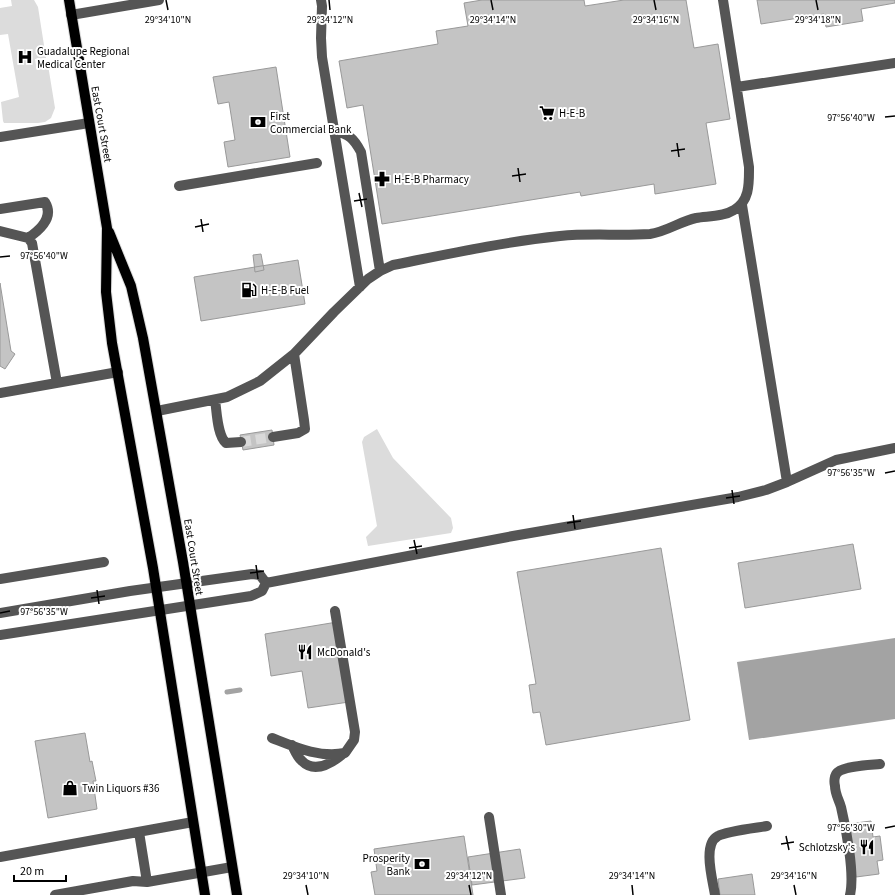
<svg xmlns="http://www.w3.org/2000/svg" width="895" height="895" font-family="'Source Sans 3',sans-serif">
<rect width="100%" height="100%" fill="#fff"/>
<path fill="#dcdcdc" d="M 11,0 L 34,0 L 38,7 L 46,58 L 35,59 L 36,65 L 48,65 L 55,108 L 51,118 L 45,122 L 38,123 L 4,123 L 3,121 L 1,102 L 19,97 L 8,34 L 0,35 L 0,8 L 12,6 Z
M 377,429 L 393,458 L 451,518 L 453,528 L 451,533 L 368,546 L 366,537 L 377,526 L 362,442 L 364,437 Z"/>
<path fill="#a3a3a3" d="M 895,638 L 895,719 L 749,740 L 737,662 Z"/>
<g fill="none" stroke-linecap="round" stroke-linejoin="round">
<path stroke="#a3a3a3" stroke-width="5" d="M 227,692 L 240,690"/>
</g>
<path fill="#c4c4c4" stroke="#999" d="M 482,0 L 584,0 L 585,6 L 624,0 L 686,0 L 694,48 L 718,44 L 730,119 L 706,123 L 716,184 L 655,194 L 654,184 L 581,196 L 580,192 L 382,224 L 363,105 L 347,108 L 339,61 L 438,44 L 436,31 L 468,26 L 464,3 Z
M 757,0 L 895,0 L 895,3 L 861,9 L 863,21 L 826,27 L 824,14 L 761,24 Z
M 276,67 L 290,157 L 228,167 L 224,142 L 235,140 L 229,102 L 218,104 L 213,77 Z
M 261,254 L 264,270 L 255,272 L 253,255 Z
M 298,260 L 305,304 L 201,321 L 194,277 Z
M 0,283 L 11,351 L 15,354 L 5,369 L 0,366 Z
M 272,430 L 274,445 L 243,450 L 240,435 Z
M 853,544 L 861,589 L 745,608 L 738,563 Z
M 661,548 L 690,720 L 546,745 L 540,712 L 533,713 L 529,685 L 536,684 L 517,572 Z
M 337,622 L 349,702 L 308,708 L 302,671 L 271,676 L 265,634 Z
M 85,733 L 90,762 L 92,761 L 96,781 L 93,781 L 97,809 L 48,818 L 35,741 Z
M 871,821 L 873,837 L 880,836 L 883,860 L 877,861 L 879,874 L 856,877 L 848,824 Z
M 464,836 L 473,895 L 375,895 L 371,872 L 377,871 L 374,849 Z
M 520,849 L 525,878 L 472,885 L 468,857 Z
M 752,874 L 755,895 L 720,895 L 718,879 Z"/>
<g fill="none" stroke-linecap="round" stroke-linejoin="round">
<path stroke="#d9d9d9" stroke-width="10" stroke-dasharray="10 5" stroke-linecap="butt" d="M 241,442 L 273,437"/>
<defs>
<path id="major" d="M 69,0 L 107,228 L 106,292 L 112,343 L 153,568 L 205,895
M 109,232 L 131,286 L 143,338 L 183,562 L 237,895"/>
</defs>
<use href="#major" stroke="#dbdbdb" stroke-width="12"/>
<path stroke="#555" stroke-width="10" d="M 321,0 L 322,6 L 321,38 L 322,57 L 360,287
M 71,15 L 159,0
M 737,87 L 895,63
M 334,130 C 349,135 353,137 361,152 L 380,271
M 0,137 L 89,123
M 179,186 L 317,163
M 742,205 L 787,482
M 0,209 L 45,202 C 54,217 40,230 28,238
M 0,231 L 28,238 L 32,243 L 57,383
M 0,393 L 118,372
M 215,400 C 217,412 217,435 226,443 L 241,442
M 157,411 L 227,397 L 260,381 L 294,354 L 334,312 L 368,279 L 380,271 L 393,265 C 448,254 503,242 560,236 C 590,233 620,236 650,234 C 666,232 681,221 696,218 C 708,216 723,217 734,210 C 750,201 749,183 749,167 L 723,0
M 273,437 L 298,433 L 305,429 L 304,420 L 294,354
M 0,579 L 104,562
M 266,583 L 513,536 L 738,497 L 766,490 L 787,482 L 836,460 L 895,448
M 0,613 L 130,591 L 252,574 L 260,575 L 266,583
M 0,635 L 251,596 L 262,591 L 266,583
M 272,738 C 295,747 319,758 345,753 L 354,740 L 355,732 L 335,611
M 292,745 C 295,751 297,757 302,761 C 315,774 332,763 343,754
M 489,817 L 501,895
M 139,832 L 147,882
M 0,857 L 193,822
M 55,895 L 133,881 L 147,882 L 232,867
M 715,895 C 713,881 702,844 718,836 C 727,831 755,828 767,826
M 850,895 C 855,874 846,828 841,807 C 839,800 835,794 835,786 C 834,782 834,775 838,772 C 845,766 870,765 880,764"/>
<use href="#major" stroke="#000" stroke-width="10"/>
</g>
<path fill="none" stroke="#000" stroke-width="1.5" d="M 166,0 L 168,10M 329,0 L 330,10M 491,0 L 493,10M 654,0 L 656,10M 816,0 L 818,10M 885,117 L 895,116M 677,143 L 679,157M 671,151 L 685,149M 518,168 L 520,182M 512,176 L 526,174M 359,193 L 362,207M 354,201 L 367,199M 201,219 L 203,232M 195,227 L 209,224M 0,257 L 10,256M 885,473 L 895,471M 732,490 L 734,504M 726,498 L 740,496M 573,515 L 575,529M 567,523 L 581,521M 414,540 L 417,554M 409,548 L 422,546M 256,565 L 258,579M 250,573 L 264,571M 97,590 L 99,604M 91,598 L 105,596M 0,613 L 10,611M 885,828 L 895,826M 786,836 L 789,850M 781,844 L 794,842M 306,885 L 308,895M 469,885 L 471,895M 632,885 L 633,895M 794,885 L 796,895"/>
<defs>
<symbol id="hospital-bare" viewBox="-9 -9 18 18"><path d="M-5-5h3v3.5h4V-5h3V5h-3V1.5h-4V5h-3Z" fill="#000" stroke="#fff" stroke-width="2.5" paint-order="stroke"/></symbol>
<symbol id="supermarket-bare" viewBox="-9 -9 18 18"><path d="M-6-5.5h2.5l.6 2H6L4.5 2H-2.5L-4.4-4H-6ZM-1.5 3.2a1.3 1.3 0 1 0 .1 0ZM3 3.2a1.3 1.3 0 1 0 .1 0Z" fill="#000" stroke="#fff" stroke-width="2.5" paint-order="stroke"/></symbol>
<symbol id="bank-bare" viewBox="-9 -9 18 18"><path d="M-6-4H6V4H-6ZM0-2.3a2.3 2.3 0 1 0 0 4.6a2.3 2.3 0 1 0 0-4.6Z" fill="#000" stroke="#fff" stroke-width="2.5" paint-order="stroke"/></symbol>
<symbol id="pharmacy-bare" viewBox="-9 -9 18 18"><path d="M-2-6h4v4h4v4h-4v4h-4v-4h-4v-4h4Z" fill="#000" stroke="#fff" stroke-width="2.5" paint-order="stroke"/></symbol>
<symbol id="fuel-bare" viewBox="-9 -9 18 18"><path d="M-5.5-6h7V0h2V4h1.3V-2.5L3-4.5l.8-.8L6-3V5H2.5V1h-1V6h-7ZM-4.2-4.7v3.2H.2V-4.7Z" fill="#000" stroke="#fff" stroke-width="2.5" paint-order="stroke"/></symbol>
<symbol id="restaurant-bare" viewBox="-9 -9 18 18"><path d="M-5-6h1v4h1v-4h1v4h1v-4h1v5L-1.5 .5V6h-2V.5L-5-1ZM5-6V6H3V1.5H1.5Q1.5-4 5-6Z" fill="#000" stroke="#fff" stroke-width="2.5" paint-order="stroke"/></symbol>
<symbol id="shop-bare" viewBox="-9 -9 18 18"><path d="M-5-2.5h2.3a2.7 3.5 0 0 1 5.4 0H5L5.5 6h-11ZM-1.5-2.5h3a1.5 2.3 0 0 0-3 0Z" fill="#000" stroke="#fff" stroke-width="2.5" paint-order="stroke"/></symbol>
</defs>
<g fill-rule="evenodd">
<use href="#hospital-bare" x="14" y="46" width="22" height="22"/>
<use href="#supermarket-bare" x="536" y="102" width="22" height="22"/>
<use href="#bank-bare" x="247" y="111" width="22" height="22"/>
<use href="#pharmacy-bare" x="371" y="168" width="22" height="22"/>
<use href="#fuel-bare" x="238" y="279" width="22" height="22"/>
<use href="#restaurant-bare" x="294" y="641" width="22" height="22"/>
<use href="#shop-bare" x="59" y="777" width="22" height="22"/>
<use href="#restaurant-bare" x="856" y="836" width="22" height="22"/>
<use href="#bank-bare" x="411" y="853" width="22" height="22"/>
</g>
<g text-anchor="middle" stroke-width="4" stroke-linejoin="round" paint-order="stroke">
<g font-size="11" fill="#000" stroke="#fff" text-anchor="start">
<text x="37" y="55">Guadalupe Regional<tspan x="37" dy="13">Medical Center</tspan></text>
<text x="559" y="117">H-E-B</text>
<text x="270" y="120">First<tspan x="270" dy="13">Commercial Bank</tspan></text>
<text x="394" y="183">H-E-B Pharmacy</text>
<text x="261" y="294">H-E-B Fuel</text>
<text x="317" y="656">McDonald's</text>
<text x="82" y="792">Twin Liquors #36</text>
<text x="855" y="851" text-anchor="end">Schlotzsky's</text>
<text x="410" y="862" text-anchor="end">Prosperity<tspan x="410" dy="13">Bank</tspan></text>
</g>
<g font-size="11" fill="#000" stroke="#fff">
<text transform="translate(102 124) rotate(80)" y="4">East Court Street</text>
<text transform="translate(194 557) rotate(81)" y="4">East Court Street</text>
</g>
</g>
<g font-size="10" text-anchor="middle" fill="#000" stroke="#fff" stroke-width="4" stroke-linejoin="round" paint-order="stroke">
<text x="168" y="23">29°34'10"N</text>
<text x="330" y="23">29°34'12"N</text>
<text x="493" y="23">29°34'14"N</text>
<text x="656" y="23">29°34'16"N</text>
<text x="818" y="23">29°34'18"N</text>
<text x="851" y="121">97°56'40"W</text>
<text x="44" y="259">97°56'40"W</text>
<text x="851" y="476">97°56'35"W</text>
<text x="44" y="615">97°56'35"W</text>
<text x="851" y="831">97°56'30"W</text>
<text x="306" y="879">29°34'10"N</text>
<text x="469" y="879">29°34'12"N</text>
<text x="632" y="879">29°34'14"N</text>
<text x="794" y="879">29°34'16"N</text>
</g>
<path d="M14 875v6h52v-6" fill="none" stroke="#000000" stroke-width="2"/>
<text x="20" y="875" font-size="12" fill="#000000" stroke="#ffffff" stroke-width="3" paint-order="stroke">20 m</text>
</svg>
